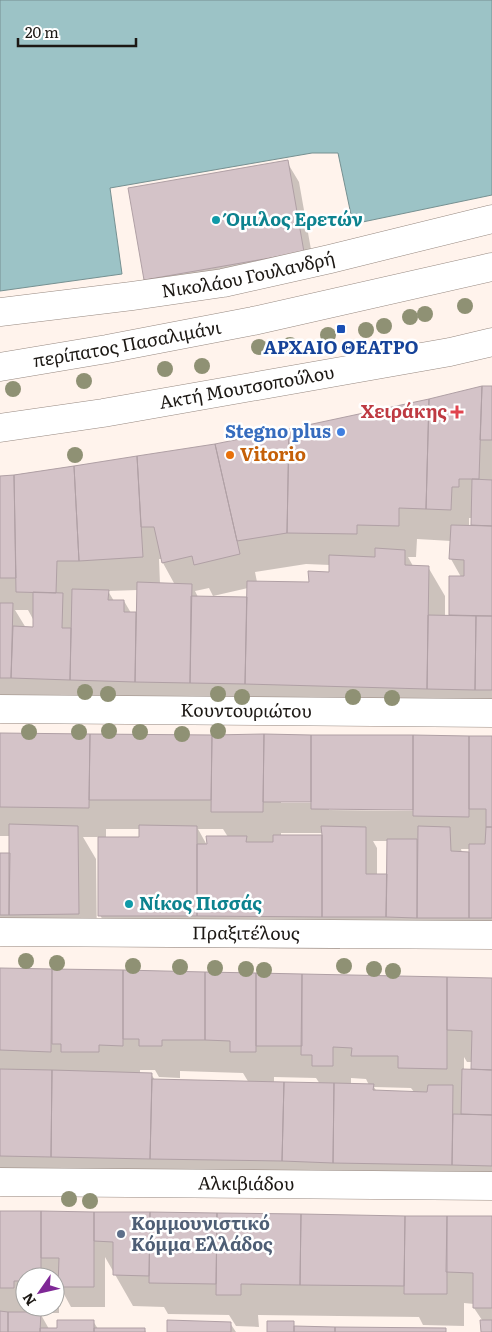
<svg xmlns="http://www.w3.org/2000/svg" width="492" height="1332" font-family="Literata,serif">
<rect width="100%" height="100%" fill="#fff3ec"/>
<path fill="#9cc3c6" stroke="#769091" d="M 0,0 L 492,0 L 492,195 L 353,224 L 338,153 L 312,153 L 110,188 L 122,274 L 0,291 Z"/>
<path fill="#0003" fill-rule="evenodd" d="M 287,162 L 299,182 L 315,272 L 157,300 L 145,279 Z
M 492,388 L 492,710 L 0,709 L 0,477 L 216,445 ZM 469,518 L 473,518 L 472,527 L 469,527 ZM 417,539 L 451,541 L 451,559 L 461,577 L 451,577 L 450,617 L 445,616 L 445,596 L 428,567 L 413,566 L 408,557 L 416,557 ZM 159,559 L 162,559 L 163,563 L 175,585 L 160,584 ZM 306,564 L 330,565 L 330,573 L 310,584 L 257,582 L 255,572 ZM 209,588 L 213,596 L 248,588 L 248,602 L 198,597 L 195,591 ZM 138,590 L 138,613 L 131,613 L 124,601 L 114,601 L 108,591 ZM 15,610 L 28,610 L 34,621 L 34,628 L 26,628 Z
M 0,734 L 492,737 L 492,949 L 488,949 L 482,938 L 340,937 L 340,949 L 118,947 L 100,915 L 100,837 L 83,837 L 96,859 L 97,946 L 0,946 L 0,854 L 11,854 L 11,836 L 0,836 ZM 281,801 L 317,801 L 317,803 L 281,803 ZM 329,808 L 419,808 L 419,811 L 329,810 ZM 106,829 L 140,829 L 140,838 L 106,838 ZM 198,829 L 223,829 L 228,837 L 208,847 ZM 281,833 L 323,833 L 323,836 L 281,836 ZM 373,841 L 388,841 L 388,875 L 377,875 L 377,848 ZM 461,849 L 470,849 L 470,853 L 462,853 Z
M 0,969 L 492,979 L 492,1192 L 0,1187 ZM 464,1057 L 467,1062 L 473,1062 L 473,1070 L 464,1070 ZM 140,1070 L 155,1070 L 159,1077 L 180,1078 L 180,1071 L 243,1073 L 249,1083 L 155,1080 L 151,1074 L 140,1074 ZM 274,1077 L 316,1078 L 320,1084 L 274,1083 ZM 351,1078 L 366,1079 L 369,1085 L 351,1085 ZM 374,1087 L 411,1088 L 414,1092 L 377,1092 Z
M 0,1212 L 492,1218 L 492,1332 L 482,1332 L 482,1320 L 474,1308 L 474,1304 L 464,1303 L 464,1326 L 423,1325 L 419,1317 L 258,1315 L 259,1327 L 236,1326 L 229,1315 L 168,1314 L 164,1307 L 133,1306 L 105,1257 L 105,1307 L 71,1307 L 59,1285 L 59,1313 L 40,1313 L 49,1329 L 58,1330 L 93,1321 L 98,1329 L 145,1330 L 146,1332 L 0,1332 ZM 25,1277 L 55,1277 L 55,1307 L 25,1307 Z
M 230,1323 L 236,1332 L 168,1332 Z"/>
<path fill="#d4c3c8" stroke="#b0a0a5" d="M 288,160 L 304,252 L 144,280 L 128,188 Z
M 482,386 L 479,479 L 459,479 L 459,487 L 452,487 L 451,510 L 426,509 L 429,399 Z
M 482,386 L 492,386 L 492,440 L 480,440 Z
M 429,399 L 426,509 L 399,508 L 399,526 L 357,525 L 357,534 L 287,533 L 289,429 Z
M 289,429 L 287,533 L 237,541 L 215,444 Z
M 215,444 L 240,554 L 194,565 L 192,556 L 162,563 L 154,527 L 141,527 L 137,456 Z
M 137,456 L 143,557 L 79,561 L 74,466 Z
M 74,466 L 79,561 L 57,561 L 56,593 L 16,592 L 14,475 Z
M 14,475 L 16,578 L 0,578 L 0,476 Z
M 472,479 L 492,480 L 492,526 L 471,525 Z
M 451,525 L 492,526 L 492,616 L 449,615 L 449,576 L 464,576 L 464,560 L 449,559 Z
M 375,548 L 405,550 L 405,565 L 429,566 L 427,689 L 245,684 L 247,581 L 309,582 L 308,571 L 329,572 L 329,555 L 375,557 Z
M 137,582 L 192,584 L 190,683 L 135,682 Z
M 72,589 L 109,590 L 108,600 L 124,600 L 124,612 L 136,612 L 135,682 L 70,680 Z
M 33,592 L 63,593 L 62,628 L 71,628 L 70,680 L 11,678 L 13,626 L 33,627 Z
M 191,596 L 247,597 L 245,684 L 190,683 Z
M 0,603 L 13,603 L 11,678 L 0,678 Z
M 428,615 L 476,616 L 475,690 L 427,689 Z
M 476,616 L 492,616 L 492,690 L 475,690 Z
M 0,733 L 90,734 L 89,808 L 0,807 Z
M 90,734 L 212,735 L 211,800 L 89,800 Z
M 264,734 L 311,735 L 311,802 L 263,802 Z
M 264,734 L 263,812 L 211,812 L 212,735 Z
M 311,735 L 413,735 L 413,810 L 311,809 Z
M 413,735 L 469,736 L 469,817 L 413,816 Z
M 469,736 L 492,736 L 492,827 L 486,827 L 486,809 L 469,809 Z
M 9,824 L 78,826 L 79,914 L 9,915 Z
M 139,825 L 197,826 L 197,916 L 98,916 L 98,837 L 139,837 Z
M 321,826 L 366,827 L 366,874 L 387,874 L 386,917 L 322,917 L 322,835 Z
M 418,826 L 450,827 L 451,851 L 469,852 L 469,918 L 417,918 Z
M 486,827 L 492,827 L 492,918 L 469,918 L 469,844 L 485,844 Z
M 273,835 L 322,835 L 322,917 L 197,916 L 197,844 L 207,844 L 206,836 L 247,836 L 246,842 L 273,842 Z
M 387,839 L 417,839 L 417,918 L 386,917 Z
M 0,853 L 10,853 L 9,915 L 0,915 Z
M 0,968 L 52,969 L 51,1052 L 0,1050 Z
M 52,969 L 123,970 L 123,1046 L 99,1045 L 99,1052 L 61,1052 L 61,1044 L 52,1044 Z
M 123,970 L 205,972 L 205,1040 L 162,1040 L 162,1046 L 139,1046 L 139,1039 L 123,1039 Z
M 205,972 L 256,973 L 256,1052 L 230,1052 L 230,1041 L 205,1040 Z
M 256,973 L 302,974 L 302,1046 L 256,1046 Z
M 302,974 L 447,977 L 447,1069 L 398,1068 L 398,1056 L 351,1056 L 352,1048 L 333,1047 L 333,1066 L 312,1066 L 312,1055 L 301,1055 Z
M 447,977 L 492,978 L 492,1070 L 471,1069 L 472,1031 L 447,1030 Z
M 0,1069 L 52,1070 L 51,1157 L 0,1156 Z
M 462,1069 L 492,1070 L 492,1115 L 461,1114 Z
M 52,1070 L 152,1073 L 150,1159 L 51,1157 Z
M 152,1079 L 284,1082 L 282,1161 L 150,1159 Z
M 284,1082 L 334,1083 L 333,1163 L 282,1161 Z
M 334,1083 L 374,1084 L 373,1090 L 427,1092 L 428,1085 L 453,1085 L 452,1165 L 333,1163 Z
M 453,1114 L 492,1115 L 492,1166 L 452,1165 Z
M 0,1211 L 41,1211 L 41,1277 L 25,1277 L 25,1281 L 14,1281 L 14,1288 L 0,1288 Z
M 41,1211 L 94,1212 L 94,1287 L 58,1287 L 59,1258 L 41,1258 Z
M 94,1212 L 150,1212 L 149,1276 L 113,1275 L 113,1242 L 94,1241 Z
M 150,1212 L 217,1213 L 216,1284 L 149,1283 Z
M 217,1213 L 301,1214 L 300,1285 L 241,1284 L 241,1295 L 216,1295 Z
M 301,1214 L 405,1216 L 404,1286 L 300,1285 Z
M 405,1216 L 447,1216 L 447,1294 L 404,1294 Z
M 447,1216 L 492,1216 L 492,1308 L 473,1308 L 473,1273 L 446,1272 Z
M 0,1311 L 8,1312 L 8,1332 L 0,1332 Z
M 8,1312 L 41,1312 L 40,1332 L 8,1332 Z
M 57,1320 L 94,1320 L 94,1332 L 40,1332 L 40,1328 L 57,1328 Z
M 167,1320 L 231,1322 L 231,1332 L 167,1332 Z
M 480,1320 L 492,1320 L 492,1332 L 481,1332 Z
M 267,1321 L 294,1321 L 294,1332 L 267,1332 Z
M 294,1326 L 335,1327 L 335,1332 L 294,1332 Z
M 335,1327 L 446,1328 L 446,1332 L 335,1332 Z
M 94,1328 L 145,1328 L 145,1332 L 94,1332 Z"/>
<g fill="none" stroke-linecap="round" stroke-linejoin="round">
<defs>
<g id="street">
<path id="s1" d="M 0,312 L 132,296 L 223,283 L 330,259 L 492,219"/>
<path id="s2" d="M 0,367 L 107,349 L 253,321 L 492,267"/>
<path id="s3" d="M 0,709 L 492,713"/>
<path id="s4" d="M 0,932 L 492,935"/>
<path id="s5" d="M 0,1182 L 492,1186"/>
</g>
<g id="secondary">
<path id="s6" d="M 0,428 L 103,413 L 450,352 L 492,342"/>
</g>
</defs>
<use href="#street" stroke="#978981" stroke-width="29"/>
<use href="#secondary" stroke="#978981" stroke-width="29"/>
<use href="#street" stroke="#fff" stroke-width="28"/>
<use href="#secondary" stroke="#fff" stroke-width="28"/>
</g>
<g fill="#8f9174">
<circle cx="465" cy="306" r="8"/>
<circle cx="425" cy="314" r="8"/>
<circle cx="410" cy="317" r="8"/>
<circle cx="384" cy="326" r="8"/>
<circle cx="366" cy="330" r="8"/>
<circle cx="328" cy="335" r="8"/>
<circle cx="290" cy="345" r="8"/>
<circle cx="259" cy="347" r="8"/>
<circle cx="202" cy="366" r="8"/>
<circle cx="165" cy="369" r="8"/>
<circle cx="84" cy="381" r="8"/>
<circle cx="13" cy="389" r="8"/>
<circle cx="75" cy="455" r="8"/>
<circle cx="85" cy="692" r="8"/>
<circle cx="108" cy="694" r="8"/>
<circle cx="218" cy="694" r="8"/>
<circle cx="242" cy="697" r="8"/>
<circle cx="353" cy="697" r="8"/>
<circle cx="392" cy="698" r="8"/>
<circle cx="109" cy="731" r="8"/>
<circle cx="218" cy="731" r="8"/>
<circle cx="29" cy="732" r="8"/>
<circle cx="79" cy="732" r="8"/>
<circle cx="140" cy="732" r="8"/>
<circle cx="182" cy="734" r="8"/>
<circle cx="26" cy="961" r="8"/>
<circle cx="57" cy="963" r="8"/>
<circle cx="133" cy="966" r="8"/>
<circle cx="344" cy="966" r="8"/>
<circle cx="180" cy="967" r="8"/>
<circle cx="215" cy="968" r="8"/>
<circle cx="246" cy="969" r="8"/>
<circle cx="374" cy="969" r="8"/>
<circle cx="264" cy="970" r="8"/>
<circle cx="393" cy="971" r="8"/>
<circle cx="69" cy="1199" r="8"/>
<circle cx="90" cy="1201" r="8"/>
</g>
<g fill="#0f9aa8" stroke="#fff" stroke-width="2">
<circle cx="216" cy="220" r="5"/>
<circle cx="129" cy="904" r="5"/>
</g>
<rect fill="#1a4fb4" stroke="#fff" stroke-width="2" x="336" y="324" width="10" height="10" rx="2.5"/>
<path fill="#e0444e" stroke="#fff" stroke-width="2" d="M454.5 404.5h5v5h5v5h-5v5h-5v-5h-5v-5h5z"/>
<circle fill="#3f7fe0" stroke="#fff" stroke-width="2" cx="341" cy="432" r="5"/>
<circle fill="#e8710a" stroke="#fff" stroke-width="2" cx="230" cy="455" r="5"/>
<circle fill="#5c6f8a" stroke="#fff" stroke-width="2" cx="121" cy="1234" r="5"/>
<g text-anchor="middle" stroke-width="5" stroke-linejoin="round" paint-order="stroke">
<g font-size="18" font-weight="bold" fill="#0d838f" stroke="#fff" text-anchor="start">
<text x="226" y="226">Όμιλος Ερετών</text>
<text x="139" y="910">Νίκος Πισσάς</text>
</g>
<g font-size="18" fill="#1c1814" stroke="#fff">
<text dy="6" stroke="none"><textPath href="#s1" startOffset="251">Νικολάου Γουλανδρή</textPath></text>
<text dy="6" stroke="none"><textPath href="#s2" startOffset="129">περίπατος Πασαλιμάνι</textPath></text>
<text dy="6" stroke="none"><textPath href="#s6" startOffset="250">Ακτή Μουτσοπούλου</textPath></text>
<text dy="6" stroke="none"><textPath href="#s3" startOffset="246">Κουντουριώτου</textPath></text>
<text dy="6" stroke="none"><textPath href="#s4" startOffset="246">Πραξιτέλους</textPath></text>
<text dy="6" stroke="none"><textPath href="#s5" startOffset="246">Αλκιβιάδου</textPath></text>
</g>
<g font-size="18" font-weight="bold" fill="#164399" stroke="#fff">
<text x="341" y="354">ΑΡΧΑΙΟ ΘΕΑΤΡΟ</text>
</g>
<g font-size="18" font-weight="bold" fill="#be3a42" stroke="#fff" text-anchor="end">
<text x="447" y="418">Χειράκης</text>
</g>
<g font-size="18" font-weight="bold" fill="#366cbe" stroke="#fff" text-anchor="end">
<text x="331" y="438">Stegno plus</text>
</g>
<g font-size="18" font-weight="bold" fill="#c56008" stroke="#fff" text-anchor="start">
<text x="240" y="461">Vitorio</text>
</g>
<g font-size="18" font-weight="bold" fill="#4e5e75" stroke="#fff" text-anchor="start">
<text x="131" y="1230">Κομμουνιστικό<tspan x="131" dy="21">Κόμμα Ελλάδος</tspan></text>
</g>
</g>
<g transform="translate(40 1292) rotate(236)"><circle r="24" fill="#ffffff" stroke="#a4a3a1"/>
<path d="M0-4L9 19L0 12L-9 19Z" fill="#7f2896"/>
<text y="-8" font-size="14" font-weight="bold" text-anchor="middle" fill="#1c1814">N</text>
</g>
<path d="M18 38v8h118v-8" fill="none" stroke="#1c1814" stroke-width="2.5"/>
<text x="25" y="38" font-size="15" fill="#1c1814" stroke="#ffffff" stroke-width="4" paint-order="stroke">20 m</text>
</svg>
